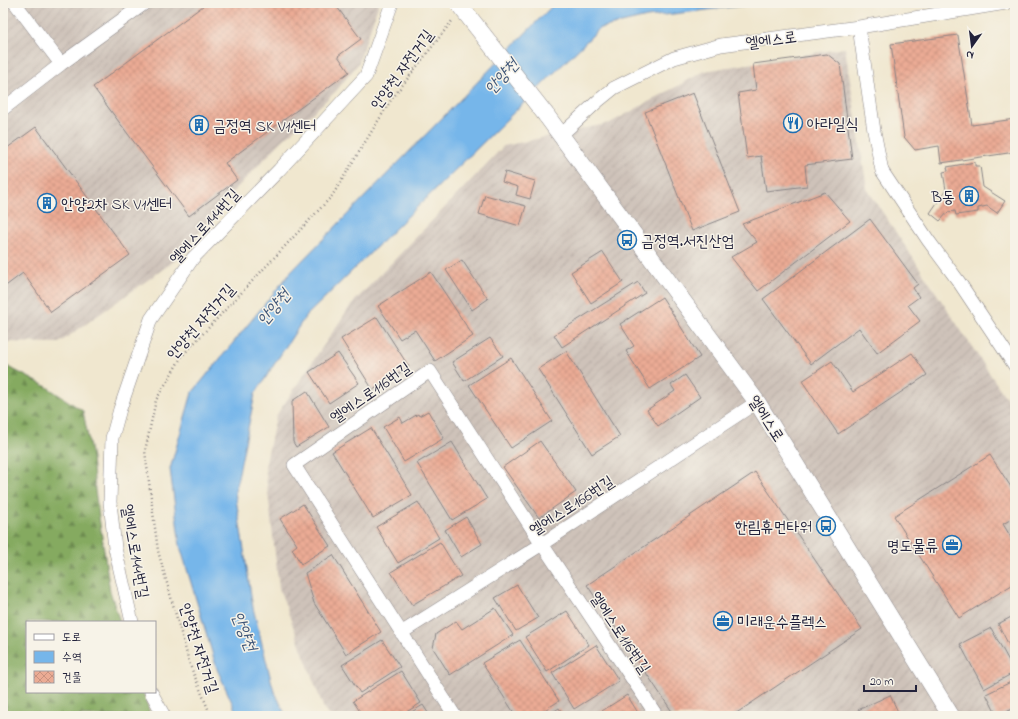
<svg xmlns="http://www.w3.org/2000/svg" width="1018" height="719" font-family="'Indie Flower','Poor Story',sans-serif">
<defs>
<pattern id="industrial-furrows" width="10" height="10" patternUnits="userSpaceOnUse"><rect width="10" height="10" fill="#cec2b9"/><path d="M-1 1l2-2M0 10L10 0M9 11l2-2" fill="none" stroke="#b1a6a0"/></pattern>
<pattern id="forest-firs" width="22" height="20" patternUnits="userSpaceOnUse"><rect width="22" height="20" fill="#85aa60"/><path d="M5 1l3.5 6h-7zM16 11l3.5 6h-7z" fill="#6c8a50"/></pattern>
<pattern id="building-cross-hatch" width="8" height="8" patternUnits="userSpaceOnUse"><rect width="8" height="8" fill="#ebab94"/><path d="M0 0l8 8M0 8l8-8" fill="none" stroke="#c99380"/></pattern>
</defs>
<rect width="100%" height="100%" fill="#f7f3e8"/>
<filter id="ink" filterUnits="userSpaceOnUse"><feTurbulence type="fractalNoise" baseFrequency=".025" numOctaves="2"/><feDisplacementMap in="SourceGraphic" scale="8" xChannelSelector="R" yChannelSelector="G"/><feConvolveMatrix kernelMatrix="1 2 1 2 8 2 1 2 1" color-interpolation-filters="sRGB"/></filter>
<filter id="wash" filterUnits="userSpaceOnUse"><feTurbulence type="fractalNoise" baseFrequency=".012" numOctaves="4" result="noise"/><feDisplacementMap in="SourceGraphic" scale="16" xChannelSelector="R" yChannelSelector="G"/><feGaussianBlur stdDeviation="0.9" result="paint"/><feColorMatrix in="noise" values="0 0 0 0 0 0 0 0 0 0 0 0 0 0 0 0 0 1.4 0 .05"/><feComposite in="paint" operator="in"/></filter>
<g filter="url(#wash)">
<rect width="100%" height="100%" fill="#f0e7cf"/>
<path fill="url(#industrial-furrows)" d="M 3,3 L 379,3 L 358,64 L 336,91 L 281,142 L 224,201 L 180,257 L 59,343 L 3,342 Z
M 845,48 L 867,189 L 1006,398 L 1015,410 L 1015,716 L 330,716 L 324,709 L 279,588 L 265,467 L 276,416 L 351,305 L 504,146 L 610,123 L 705,71 Z"/>
<path fill="url(#forest-firs)" stroke="#54664e" d="M 3,364 L 47,387 L 83,411 L 92,458 L 95,490 L 110,591 L 120,622 L 27,622 L 27,692 L 143,692 L 151,716 L 3,716 Z"/>
<path fill="#76b6ea" stroke="#4c6c92" d="M 555,3 L 767,3 L 647,17 L 600,28 L 305,317 L 255,394 L 235,492 L 253,608 L 273,688 L 286,716 L 238,716 L 217,669 L 180,546 L 170,469 L 192,393 L 291,272 Z"/>
<g id="blocks">
<path fill="url(#building-cross-hatch)" d="M 207,3 L 334,3 L 361,39 L 338,56 L 349,72 L 225,163 L 237,180 L 189,216 L 93,87 Z
M 958,35 L 972,125 L 1015,119 L 1015,152 L 941,163 L 939,146 L 915,150 L 904,137 L 891,44 Z
M 827,54 L 840,64 L 852,159 L 805,165 L 807,186 L 766,191 L 761,156 L 747,158 L 738,93 L 756,90 L 753,64 Z
M 693,93 L 740,212 L 692,231 L 645,112 Z
M 36,127 L 130,255 L 51,312 L 23,273 L 3,288 L 3,151 Z
M 975,162 L 975,166 L 980,166 L 983,187 L 1005,201 L 997,213 L 987,206 L 978,208 L 978,212 L 956,215 L 955,211 L 948,212 L 940,221 L 930,213 L 946,190 L 943,172 L 948,171 L 947,167 Z
M 505,172 L 535,181 L 530,199 L 516,195 L 518,187 L 502,182 Z
M 825,192 L 850,221 L 758,291 L 731,257 L 757,242 L 742,224 Z
M 485,195 L 526,206 L 520,226 L 479,214 Z
M 870,219 L 918,284 L 913,288 L 919,297 L 908,305 L 920,321 L 877,353 L 859,328 L 811,364 L 763,299 Z
M 603,252 L 623,282 L 591,303 L 571,272 Z
M 462,260 L 488,299 L 472,310 L 446,270 Z
M 431,272 L 473,336 L 435,361 L 415,330 L 400,339 L 378,306 Z
M 638,282 L 645,293 L 562,347 L 554,335 Z
M 662,297 L 700,357 L 650,389 L 626,351 L 634,346 L 620,324 Z
M 377,317 L 409,367 L 373,390 L 341,339 Z
M 490,338 L 503,356 L 464,381 L 452,362 Z
M 566,351 L 620,436 L 592,454 L 538,369 Z
M 338,353 L 359,383 L 329,403 L 309,372 Z
M 912,353 L 927,375 L 838,434 L 802,381 L 832,361 L 853,392 Z
M 511,358 L 552,421 L 511,448 L 469,385 Z
M 685,375 L 700,397 L 658,426 L 647,410 L 675,391 L 671,385 Z
M 307,391 L 329,427 L 296,447 L 293,442 L 292,401 Z
M 428,411 L 444,438 L 404,462 L 383,427 L 400,417 L 403,423 L 418,414 L 419,416 Z
M 371,428 L 412,495 L 373,518 L 332,452 Z
M 540,441 L 576,492 L 539,518 L 503,467 Z
M 452,442 L 487,499 L 452,520 L 417,463 Z
M 990,455 L 1015,493 L 1015,517 L 1003,524 L 1015,544 L 1015,583 L 959,618 L 894,516 Z
M 755,472 L 862,629 L 732,716 L 675,716 L 587,585 Z
M 418,502 L 439,538 L 398,563 L 376,527 Z
M 303,504 L 330,546 L 301,564 L 292,549 L 297,545 L 280,519 Z
M 466,517 L 482,544 L 461,557 L 445,530 Z
M 440,542 L 461,576 L 412,605 L 391,572 Z
M 333,555 L 381,632 L 346,654 L 314,603 L 305,573 Z
M 517,585 L 538,618 L 516,631 L 495,598 Z
M 495,608 L 513,635 L 450,675 L 433,648 L 436,634 L 456,621 L 462,629 Z
M 567,611 L 589,645 L 547,672 L 525,637 Z
M 1015,615 L 1015,657 L 998,624 Z
M 991,628 L 1015,672 L 984,689 L 960,644 Z
M 382,640 L 400,667 L 360,693 L 342,665 Z
M 520,640 L 559,701 L 535,716 L 516,716 L 482,663 Z
M 596,645 L 619,681 L 574,709 L 552,673 Z
M 401,671 L 421,703 L 400,716 L 363,716 L 353,701 Z
M 1015,680 L 1015,708 L 997,716 L 986,694 Z
M 627,695 L 640,716 L 594,716 Z
M 890,695 L 900,716 L 861,716 L 858,710 Z
M 423,705 L 430,716 L 405,716 Z
M 559,708 L 564,716 L 547,716 Z"/>
</g>
</g>
<g filter="url(#ink)">
<use href="#blocks" fill-opacity="0" stroke="#898485" stroke-width="1"/>
<g fill="none" stroke-linecap="round" stroke-linejoin="round">
<defs>
<path id="minor" d="M 15,3 L 61,64
M 859,27 L 874,131 L 882,171 L 928,240 L 959,282 L 1015,366
M 3,109 L 61,64 L 145,3
M 561,135 L 598,101 L 614,88 L 674,58 L 721,45 L 859,27 L 1006,3
M 132,622 L 115,548 L 110,502 L 112,438 L 120,409 L 151,319 L 193,258 L 279,170 L 366,76 L 392,3
M 401,633 L 542,544 L 757,402
M 151,692 L 164,716
M 455,716 L 294,465 L 430,371 L 542,544 L 657,716"/>
<path id="tertiary" d="M 546,115 L 757,402 L 951,716"/>
</defs>
<use href="#minor" stroke="#898485" stroke-width="14"/>
<use href="#tertiary" stroke="#898485" stroke-width="18"/>
<path stroke="#898485" stroke-width="2.5" stroke-dasharray="1 3" stroke-linecap="butt" d="M 211,716 L 190,665 L 158,551 L 145,451 L 156,400 L 182,356 L 332,196 L 391,100 L 452,21"/>
<use href="#minor" stroke="#fff" stroke-width="13"/>
<use href="#tertiary" stroke="#fff" stroke-width="17"/>
<defs>
<path id="tertiary-bridge" d="M 458,3 L 546,115"/>
</defs>
<use href="#tertiary-bridge" stroke="#898485" stroke-width="18" stroke-linecap="butt"/>
<use href="#tertiary-bridge" stroke="#fff" stroke-width="17"/>
</g>
</g>
<defs>
<symbol id="restaurant-ring" viewBox="-11 -11 22 22"><circle r="9.5" fill="#f7f3e8" stroke="#1f6fb2" stroke-width="1.5"/><path d="M-5-6h1v4h1v-4h1v4h1v-4h1v5L-1.5 .5V6h-2V.5L-5-1ZM5-6V6H3V1.5H1.5Q1.5-4 5-6Z" fill="#1f6fb2"/></symbol>
<symbol id="building-ring" viewBox="-11 -11 22 22"><circle r="9.5" fill="#f7f3e8" stroke="#1f6fb2" stroke-width="1.5"/><path d="M-4-6H4V6H1V3H-1V6H-4ZM-2.5-4.3h1.7v1.8h-1.7ZM.8-4.3h1.7v1.8H.8ZM-2.5-1h1.7V.8h-1.7ZM.8-1h1.7V.8H.8Z" fill="#1f6fb2"/></symbol>
<symbol id="bus-ring" viewBox="-11 -11 22 22"><circle r="9.5" fill="#f7f3e8" stroke="#1f6fb2" stroke-width="1.5"/><path d="M-5-6H5V4H4V6H2V4H-2V6H-4V4H-5ZM-3.5-4V0h7V-4ZM-3.5 1.2v1.5H-2V1.2ZM2 1.2v1.5H3.5V1.2Z" fill="#1f6fb2"/></symbol>
<symbol id="office-ring" viewBox="-11 -11 22 22"><circle r="9.5" fill="#f7f3e8" stroke="#1f6fb2" stroke-width="1.5"/><path d="M-6-3h4V-5.5h4V-3h4V5H-6ZM-1-4.5V-3h2v-1.5ZM-6 0V1H6V0Z" fill="#1f6fb2"/></symbol>
</defs>
<g fill-rule="evenodd">
<use href="#restaurant-ring" x="782" y="112" width="22" height="22"/>
<use href="#building-ring" x="188" y="114" width="22" height="22"/>
<use href="#building-ring" x="958" y="185" width="22" height="22"/>
<use href="#building-ring" x="36" y="192" width="22" height="22"/>
<use href="#bus-ring" x="616" y="229" width="22" height="22"/>
<use href="#bus-ring" x="815" y="515" width="22" height="22"/>
<use href="#office-ring" x="941" y="534" width="22" height="22"/>
<use href="#office-ring" x="712" y="610" width="22" height="22"/>
</g>
<g text-anchor="middle" stroke-width="3" stroke-linejoin="round" paint-order="stroke">
<g font-size="16" fill="#22223b" stroke="#f7f3e8">
<text transform="translate(771 39) rotate(-8)" y="6">엘에스로</text>
<text transform="translate(401 69) rotate(-54)" y="6">안양천 자전거길</text>
<text transform="translate(204 226) rotate(-48)" y="6">엘에스로144번길</text>
<text transform="translate(200 321) rotate(-49)" y="6">안양천 자전거길</text>
<text transform="translate(370 392) rotate(-35)" y="6">엘에스로116번길</text>
<text transform="translate(767 418) rotate(57)" y="6">엘에스로</text>
<text transform="translate(571 505) rotate(-33)" y="6">엘에스로166번길</text>
<text transform="translate(136 551) rotate(80)" y="6">엘에스로144번길</text>
<text transform="translate(621 632) rotate(56)" y="6">엘에스로116번길</text>
<text transform="translate(200 648) rotate(72)" y="6">안양천 자전거길</text>
</g>
<g font-size="16" fill="#22223b" stroke="#f7f3e8" text-anchor="start">
<text x="807" y="129">아라일식</text>
<text x="213" y="131">금정역 SK V1센터</text>
<text x="955" y="202" text-anchor="end">B동</text>
<text x="61" y="209">안양2차 SK V1센터</text>
<text x="641" y="246">금정역.서진산업</text>
<text x="812" y="532" text-anchor="end">한림휴먼타워</text>
<text x="938" y="551" text-anchor="end">명도물류</text>
<text x="737" y="627">미래운수플렉스</text>
</g>
<g font-size="17" font-style="italic" fill="#3f5678" stroke="#f7f3e8">
<text transform="translate(501 76) rotate(-48)" y="6">안양천</text>
<text transform="translate(273 307) rotate(-50)" y="6">안양천</text>
<text transform="translate(245 631) rotate(68)" y="6">안양천</text>
</g>
</g>
<rect width="1018" height="719" fill="none" stroke="#f7f3e8" stroke-width="16"/>
<rect x="26" y="621" width="130" height="72" fill="#f7f3e8" stroke="#a29fa3"/>
<rect x="34" y="634" width="20" height="6" fill="#ffffff" stroke="#a29fa3"/>
<text x="62" y="641" font-size="12" fill="#22223b">도로</text>
<rect x="34" y="651" width="20" height="12" fill="#76b6ea" stroke="#a29fa3"/>
<text x="62" y="661" font-size="12" fill="#22223b">수역</text>
<rect x="34" y="671" width="20" height="12" fill="url(#building-cross-hatch)" stroke="#a29fa3"/>
<text x="62" y="681" font-size="12" fill="#22223b">건물</text>
<g transform="translate(972 46) rotate(194)" stroke="#f7f3e8" stroke-width="3" paint-order="stroke">
<path d="M0-3L7 15L0 10L-7 15Z" fill="#22223b"/>
<text y="-6" font-size="11" font-weight="bold" text-anchor="middle" fill="#22223b">N</text>
</g>
<path d="M864 685v6h52v-6" fill="none" stroke="#22223b" stroke-width="2"/>
<text x="870" y="685" font-size="12" fill="#22223b" stroke="#f7f3e8" stroke-width="3" paint-order="stroke">20 m</text>
</svg>
